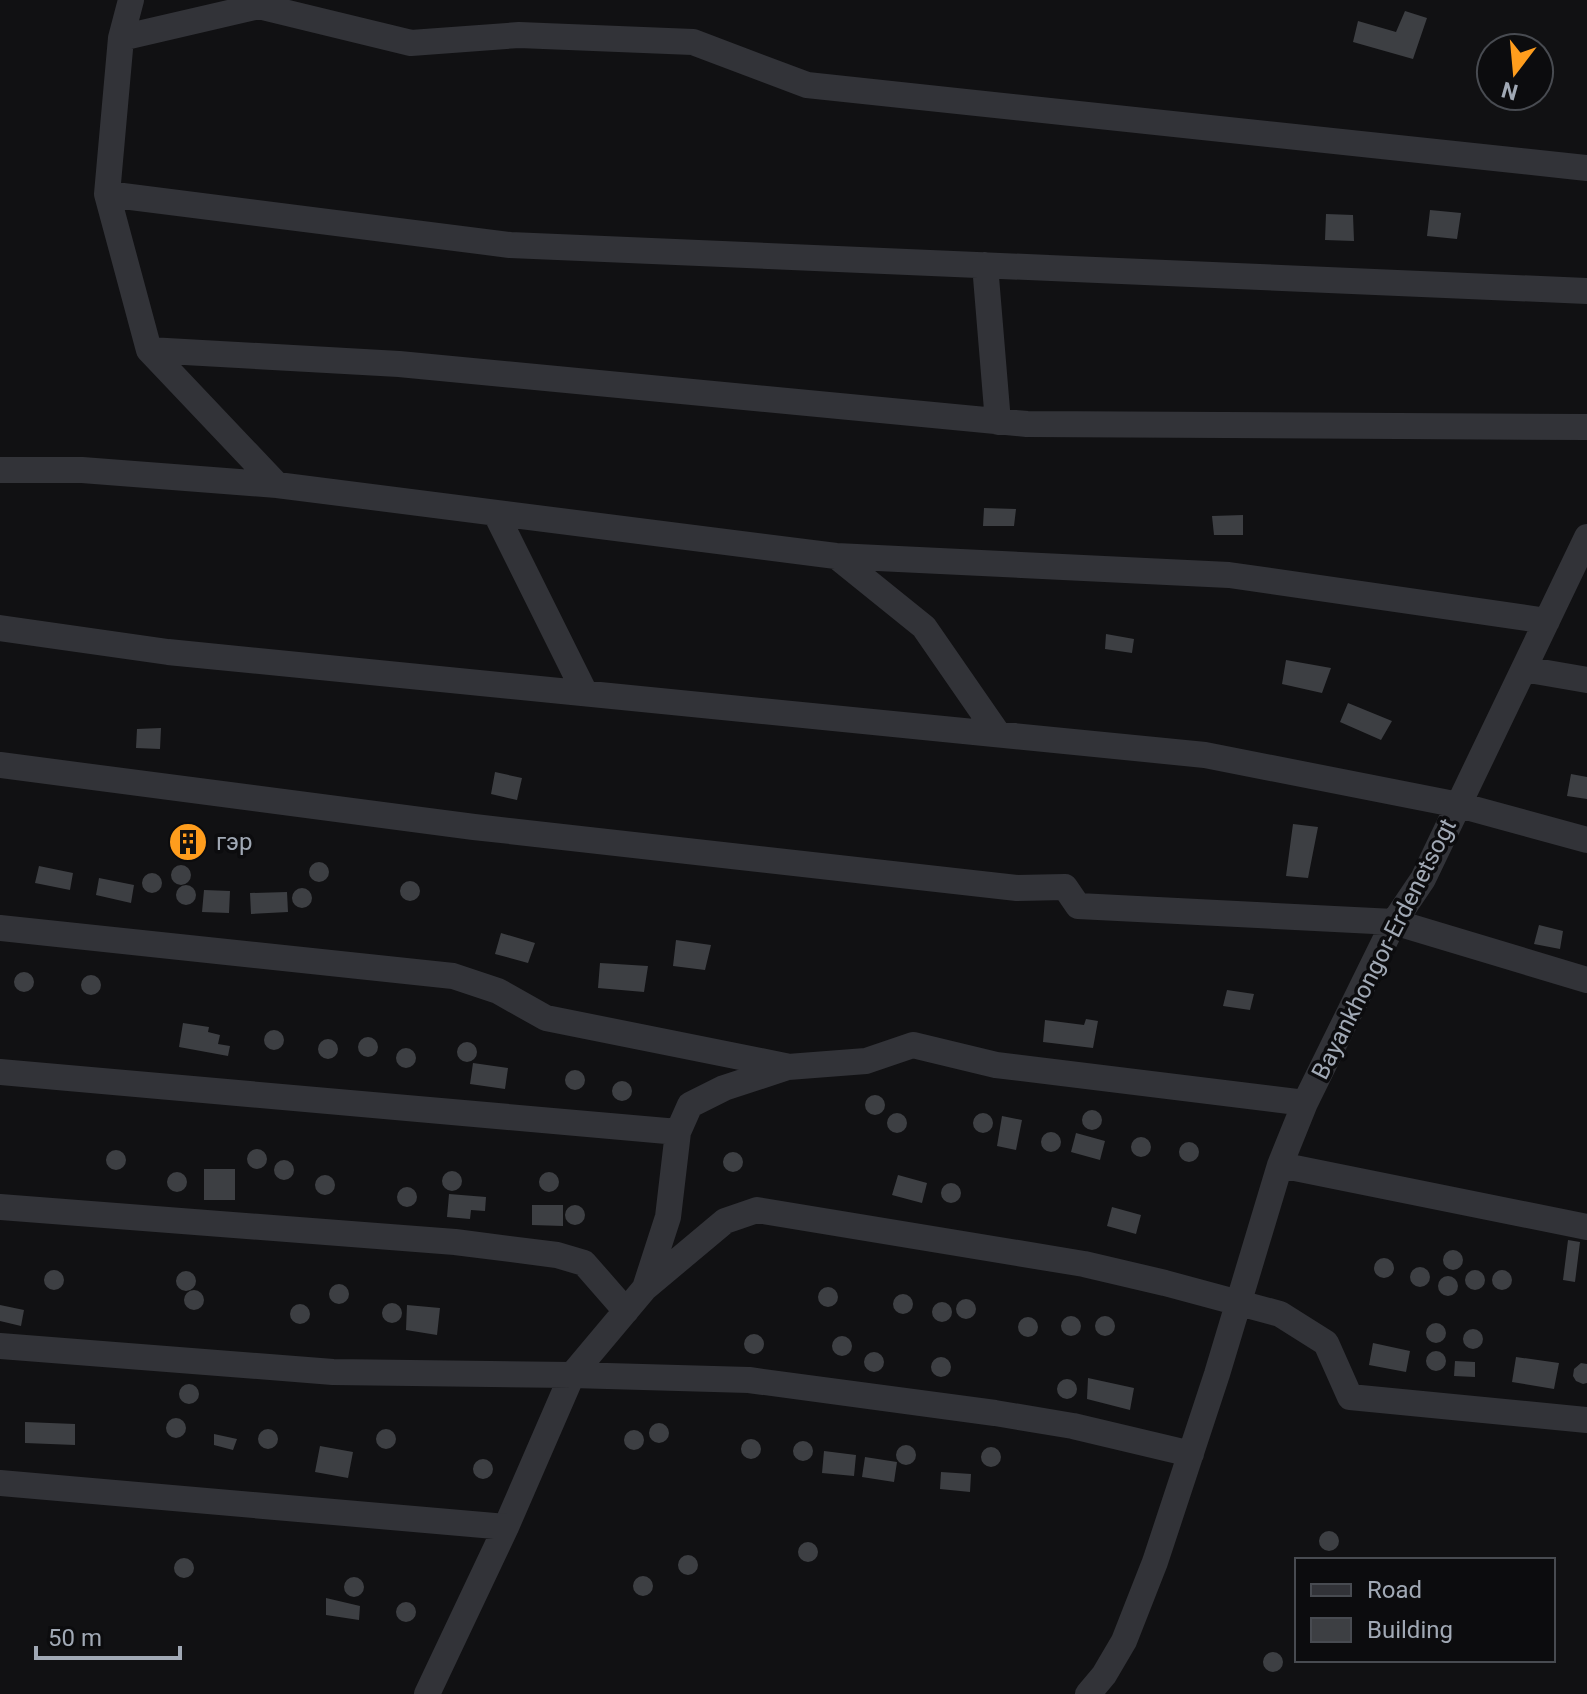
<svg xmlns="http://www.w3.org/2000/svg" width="1587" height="1694" font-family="Roboto,sans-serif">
<rect width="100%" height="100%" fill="#111113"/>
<path fill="#3d3f43" d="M 1405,11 L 1427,18 L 1413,59 L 1353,42 L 1358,21 L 1396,32 Z
M 1430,210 L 1461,213 L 1457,239 L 1427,236 Z
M 1326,214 L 1353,215 L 1354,241 L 1325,240 Z
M 984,508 L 1016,509 L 1014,526 L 983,526 Z
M 1243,515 L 1243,535 L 1214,535 L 1212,516 Z
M 1106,634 L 1134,639 L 1132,653 L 1105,649 Z
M 1286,660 L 1331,668 L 1322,693 L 1282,684 Z
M 1348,703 L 1392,721 L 1381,740 L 1340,722 Z
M 161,728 L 160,749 L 136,748 L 137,729 Z
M 495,772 L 522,778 L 517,800 L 491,794 Z
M 1571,774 L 1587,777 L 1587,799 L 1567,796 Z
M 1293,824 L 1318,827 L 1308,878 L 1286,876 Z
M178 841a10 10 0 1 1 20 0a10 10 0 1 1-20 0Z
M309 872a10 10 0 1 1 20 0a10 10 0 1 1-20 0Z
M171 875a10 10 0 1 1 20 0a10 10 0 1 1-20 0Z
M 39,866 L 73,873 L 70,890 L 35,883 Z
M142 883a10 10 0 1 1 20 0a10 10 0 1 1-20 0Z
M 99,878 L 134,885 L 131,903 L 96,895 Z
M400 891a10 10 0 1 1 20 0a10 10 0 1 1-20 0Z
M176 895a10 10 0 1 1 20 0a10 10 0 1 1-20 0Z
M292 898a10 10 0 1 1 20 0a10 10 0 1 1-20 0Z
M 204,890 L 230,891 L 229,913 L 202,912 Z
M 287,892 L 288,912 L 251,914 L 250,893 Z
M 1539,925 L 1563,931 L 1560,949 L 1534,944 Z
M 501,933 L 535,943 L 528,963 L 495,954 Z
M 676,940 L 711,945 L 705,970 L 673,966 Z
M 600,963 L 648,966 L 644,992 L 598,988 Z
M14 982a10 10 0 1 1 20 0a10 10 0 1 1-20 0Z
M81 985a10 10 0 1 1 20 0a10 10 0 1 1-20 0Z
M 1227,990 L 1254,994 L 1250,1010 L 1223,1006 Z
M 1086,1019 L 1098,1021 L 1093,1048 L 1043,1042 L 1045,1020 L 1084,1025 Z
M 183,1023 L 209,1027 L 208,1032 L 220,1035 L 218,1044 L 230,1046 L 228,1056 L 179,1047 Z
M264 1040a10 10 0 1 1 20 0a10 10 0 1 1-20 0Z
M358 1047a10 10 0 1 1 20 0a10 10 0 1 1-20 0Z
M318 1049a10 10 0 1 1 20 0a10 10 0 1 1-20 0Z
M457 1052a10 10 0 1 1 20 0a10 10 0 1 1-20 0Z
M396 1058a10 10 0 1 1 20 0a10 10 0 1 1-20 0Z
M 473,1063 L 508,1068 L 505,1089 L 470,1084 Z
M565 1080a10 10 0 1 1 20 0a10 10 0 1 1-20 0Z
M612 1091a10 10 0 1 1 20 0a10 10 0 1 1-20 0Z
M865 1105a10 10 0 1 1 20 0a10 10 0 1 1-20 0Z
M1082 1120a10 10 0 1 1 20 0a10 10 0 1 1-20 0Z
M887 1123a10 10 0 1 1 20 0a10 10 0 1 1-20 0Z
M973 1123a10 10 0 1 1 20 0a10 10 0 1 1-20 0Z
M 1002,1116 L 1022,1120 L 1016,1150 L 997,1146 Z
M1041 1142a10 10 0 1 1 20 0a10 10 0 1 1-20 0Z
M 1076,1133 L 1105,1141 L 1100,1160 L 1071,1152 Z
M1131 1147a10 10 0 1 1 20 0a10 10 0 1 1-20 0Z
M1179 1152a10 10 0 1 1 20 0a10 10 0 1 1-20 0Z
M247 1159a10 10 0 1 1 20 0a10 10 0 1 1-20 0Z
M106 1160a10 10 0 1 1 20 0a10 10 0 1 1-20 0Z
M723 1162a10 10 0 1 1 20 0a10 10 0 1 1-20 0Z
M274 1170a10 10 0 1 1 20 0a10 10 0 1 1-20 0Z
M 204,1169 L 235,1169 L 235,1200 L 204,1200 Z
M442 1181a10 10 0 1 1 20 0a10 10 0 1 1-20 0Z
M167 1182a10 10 0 1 1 20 0a10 10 0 1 1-20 0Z
M539 1182a10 10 0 1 1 20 0a10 10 0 1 1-20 0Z
M315 1185a10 10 0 1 1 20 0a10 10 0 1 1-20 0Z
M 898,1175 L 927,1183 L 922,1203 L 892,1195 Z
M941 1193a10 10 0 1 1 20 0a10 10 0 1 1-20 0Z
M397 1197a10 10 0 1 1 20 0a10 10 0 1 1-20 0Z
M 449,1194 L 486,1197 L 485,1211 L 471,1210 L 470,1219 L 447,1217 Z
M565 1215a10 10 0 1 1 20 0a10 10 0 1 1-20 0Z
M 532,1205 L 563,1205 L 563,1226 L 532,1225 Z
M 1112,1207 L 1141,1215 L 1136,1234 L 1107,1226 Z
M 1568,1240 L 1580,1242 L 1575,1282 L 1563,1280 Z
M1443 1260a10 10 0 1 1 20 0a10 10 0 1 1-20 0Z
M1374 1268a10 10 0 1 1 20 0a10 10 0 1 1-20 0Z
M1410 1277a10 10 0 1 1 20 0a10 10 0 1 1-20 0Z
M1465 1280a10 10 0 1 1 20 0a10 10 0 1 1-20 0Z
M44 1280a10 10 0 1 1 20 0a10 10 0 1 1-20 0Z
M1492 1280a10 10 0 1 1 20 0a10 10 0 1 1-20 0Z
M176 1281a10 10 0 1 1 20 0a10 10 0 1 1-20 0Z
M1438 1286a10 10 0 1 1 20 0a10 10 0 1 1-20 0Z
M329 1294a10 10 0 1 1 20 0a10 10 0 1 1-20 0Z
M818 1297a10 10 0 1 1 20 0a10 10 0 1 1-20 0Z
M184 1300a10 10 0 1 1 20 0a10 10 0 1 1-20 0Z
M893 1304a10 10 0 1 1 20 0a10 10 0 1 1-20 0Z
M956 1309a10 10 0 1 1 20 0a10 10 0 1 1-20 0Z
M932 1312a10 10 0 1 1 20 0a10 10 0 1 1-20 0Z
M382 1313a10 10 0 1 1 20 0a10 10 0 1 1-20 0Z
M290 1314a10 10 0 1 1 20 0a10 10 0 1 1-20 0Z
M 0,1305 L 24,1310 L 21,1326 L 0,1321 Z
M 407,1305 L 440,1308 L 437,1335 L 406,1330 Z
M1061 1326a10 10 0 1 1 20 0a10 10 0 1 1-20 0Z
M1095 1326a10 10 0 1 1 20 0a10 10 0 1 1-20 0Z
M1018 1327a10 10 0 1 1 20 0a10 10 0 1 1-20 0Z
M1426 1333a10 10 0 1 1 20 0a10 10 0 1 1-20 0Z
M1463 1339a10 10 0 1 1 20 0a10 10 0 1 1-20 0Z
M744 1344a10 10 0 1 1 20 0a10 10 0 1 1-20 0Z
M832 1346a10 10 0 1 1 20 0a10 10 0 1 1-20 0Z
M 1373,1343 L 1410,1351 L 1406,1372 L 1369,1365 Z
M1426 1361a10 10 0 1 1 20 0a10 10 0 1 1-20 0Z
M864 1362a10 10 0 1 1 20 0a10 10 0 1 1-20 0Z
M931 1367a10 10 0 1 1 20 0a10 10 0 1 1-20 0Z
M 1516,1357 L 1559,1363 L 1554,1389 L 1512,1382 Z
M 1455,1361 L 1475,1362 L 1475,1377 L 1454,1376 Z
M 1581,1363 L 1587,1364 L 1587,1383 L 1583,1384 L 1576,1381 L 1573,1376 L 1574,1369 Z
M 1088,1378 L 1134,1388 L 1130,1410 L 1087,1399 Z
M1057 1389a10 10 0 1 1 20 0a10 10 0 1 1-20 0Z
M179 1394a10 10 0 1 1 20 0a10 10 0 1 1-20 0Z
M166 1428a10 10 0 1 1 20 0a10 10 0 1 1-20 0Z
M 25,1422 L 75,1424 L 75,1445 L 25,1443 Z
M649 1433a10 10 0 1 1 20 0a10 10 0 1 1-20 0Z
M258 1439a10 10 0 1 1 20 0a10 10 0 1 1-20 0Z
M376 1439a10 10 0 1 1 20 0a10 10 0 1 1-20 0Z
M624 1440a10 10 0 1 1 20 0a10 10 0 1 1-20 0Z
M 214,1434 L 237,1439 L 233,1450 L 214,1445 Z
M741 1449a10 10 0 1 1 20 0a10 10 0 1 1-20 0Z
M793 1451a10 10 0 1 1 20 0a10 10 0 1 1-20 0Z
M896 1455a10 10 0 1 1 20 0a10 10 0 1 1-20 0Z
M 320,1446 L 353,1452 L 348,1478 L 315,1472 Z
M981 1457a10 10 0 1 1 20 0a10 10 0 1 1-20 0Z
M 824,1451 L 856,1455 L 854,1476 L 822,1473 Z
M 865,1457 L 897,1462 L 894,1482 L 862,1477 Z
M473 1469a10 10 0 1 1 20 0a10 10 0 1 1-20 0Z
M 941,1472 L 971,1474 L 970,1492 L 940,1489 Z
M1319 1541a10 10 0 1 1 20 0a10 10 0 1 1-20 0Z
M798 1552a10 10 0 1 1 20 0a10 10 0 1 1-20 0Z
M678 1565a10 10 0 1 1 20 0a10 10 0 1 1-20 0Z
M174 1568a10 10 0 1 1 20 0a10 10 0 1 1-20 0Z
M633 1586a10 10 0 1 1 20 0a10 10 0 1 1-20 0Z
M344 1587a10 10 0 1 1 20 0a10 10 0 1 1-20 0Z
M 326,1598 L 360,1606 L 359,1620 L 326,1615 Z
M396 1612a10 10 0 1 1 20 0a10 10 0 1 1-20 0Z
M1263 1662a10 10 0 1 1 20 0a10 10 0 1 1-20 0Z"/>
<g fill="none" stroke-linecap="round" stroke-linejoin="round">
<path stroke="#323338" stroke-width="26" d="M 131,0 L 121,38 L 107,194 L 149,350 L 277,485
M 121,38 L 259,6 L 411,43 L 519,35 L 693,42 L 807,85 L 1587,168
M 107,194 L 510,245 L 1587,291
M 985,265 L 998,422
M 149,350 L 399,364 L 1027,424 L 1587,427
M 0,470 L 82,470 L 277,485 L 836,556 L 1229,575 L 1547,621
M 496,514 L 585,693
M 836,556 L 924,627 L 998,734
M 0,628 L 168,652 L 1205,755 L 1459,805 L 1587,840
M 1524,669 L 1587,680
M 0,765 L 474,827 L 1017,888 L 1065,887 L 1078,906 L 1394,922 L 1587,980
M 0,928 L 453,976 L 498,991 L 546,1018 L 785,1066
M 0,1072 L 678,1132
M 1280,1165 L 1587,1227
M 0,1207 L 455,1242 L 557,1255 L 584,1263 L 626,1311
M 645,1288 L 668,1217 L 678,1132 L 690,1105 L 724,1088 L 788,1067 L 866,1061 L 913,1045 L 996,1065 L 1305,1103
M 0,1346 L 333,1372 L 572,1375 L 749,1380 L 995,1413 L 1073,1426 L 1191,1454
M 0,1483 L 506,1527
M 427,1694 L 506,1527 L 572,1375 L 645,1288 L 725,1221 L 757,1210 L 1084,1264 L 1165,1283 L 1280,1314 L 1326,1343 L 1350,1397 L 1587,1420
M 1088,1694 L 1104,1675 L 1124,1641 L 1155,1562 L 1217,1374 L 1280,1165 L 1305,1103 L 1394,922 L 1423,879 L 1587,537"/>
</g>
<defs>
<symbol id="building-disc" viewBox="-11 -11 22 22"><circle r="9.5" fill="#ff9d1d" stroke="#0c0c0e"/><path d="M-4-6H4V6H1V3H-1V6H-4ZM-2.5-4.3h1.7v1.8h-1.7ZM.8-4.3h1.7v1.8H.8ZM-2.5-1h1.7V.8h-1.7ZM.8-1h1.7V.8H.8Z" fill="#111"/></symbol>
</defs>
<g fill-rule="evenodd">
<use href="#building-disc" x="166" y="820" width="44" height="44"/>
</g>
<g text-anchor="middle" stroke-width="7" stroke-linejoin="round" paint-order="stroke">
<g font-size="24" fill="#a1a9b5" stroke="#0c0c0e" text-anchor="start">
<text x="216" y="850">гэр</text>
</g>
<g font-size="24" fill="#a1a9b5" stroke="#0c0c0e">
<text transform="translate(1384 949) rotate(-63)" y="8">Bayankhongor-Erdenetsogt</text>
</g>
</g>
<rect x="1295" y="1558" width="260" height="104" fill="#0c0c0e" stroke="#484b51" stroke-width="2"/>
<rect x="1311" y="1584" width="40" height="12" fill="#323338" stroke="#484b51" stroke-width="2"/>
<text x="1367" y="1598" font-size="24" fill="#a1a9b5">Road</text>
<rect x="1311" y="1618" width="40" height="24" fill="#3d3f43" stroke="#484b51" stroke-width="2"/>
<text x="1367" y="1638" font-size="24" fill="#a1a9b5">Building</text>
<g transform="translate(1515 72) rotate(196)"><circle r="38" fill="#0c0c0e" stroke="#484b51" stroke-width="2"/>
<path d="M0-6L14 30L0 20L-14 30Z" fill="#ff9d1d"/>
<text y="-12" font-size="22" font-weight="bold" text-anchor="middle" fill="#a1a9b5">N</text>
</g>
<path d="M36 1646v12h144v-12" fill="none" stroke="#a1a9b5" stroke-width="4"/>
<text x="48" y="1646" font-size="24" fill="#a1a9b5" stroke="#0c0c0e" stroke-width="6" paint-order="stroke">50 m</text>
</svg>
